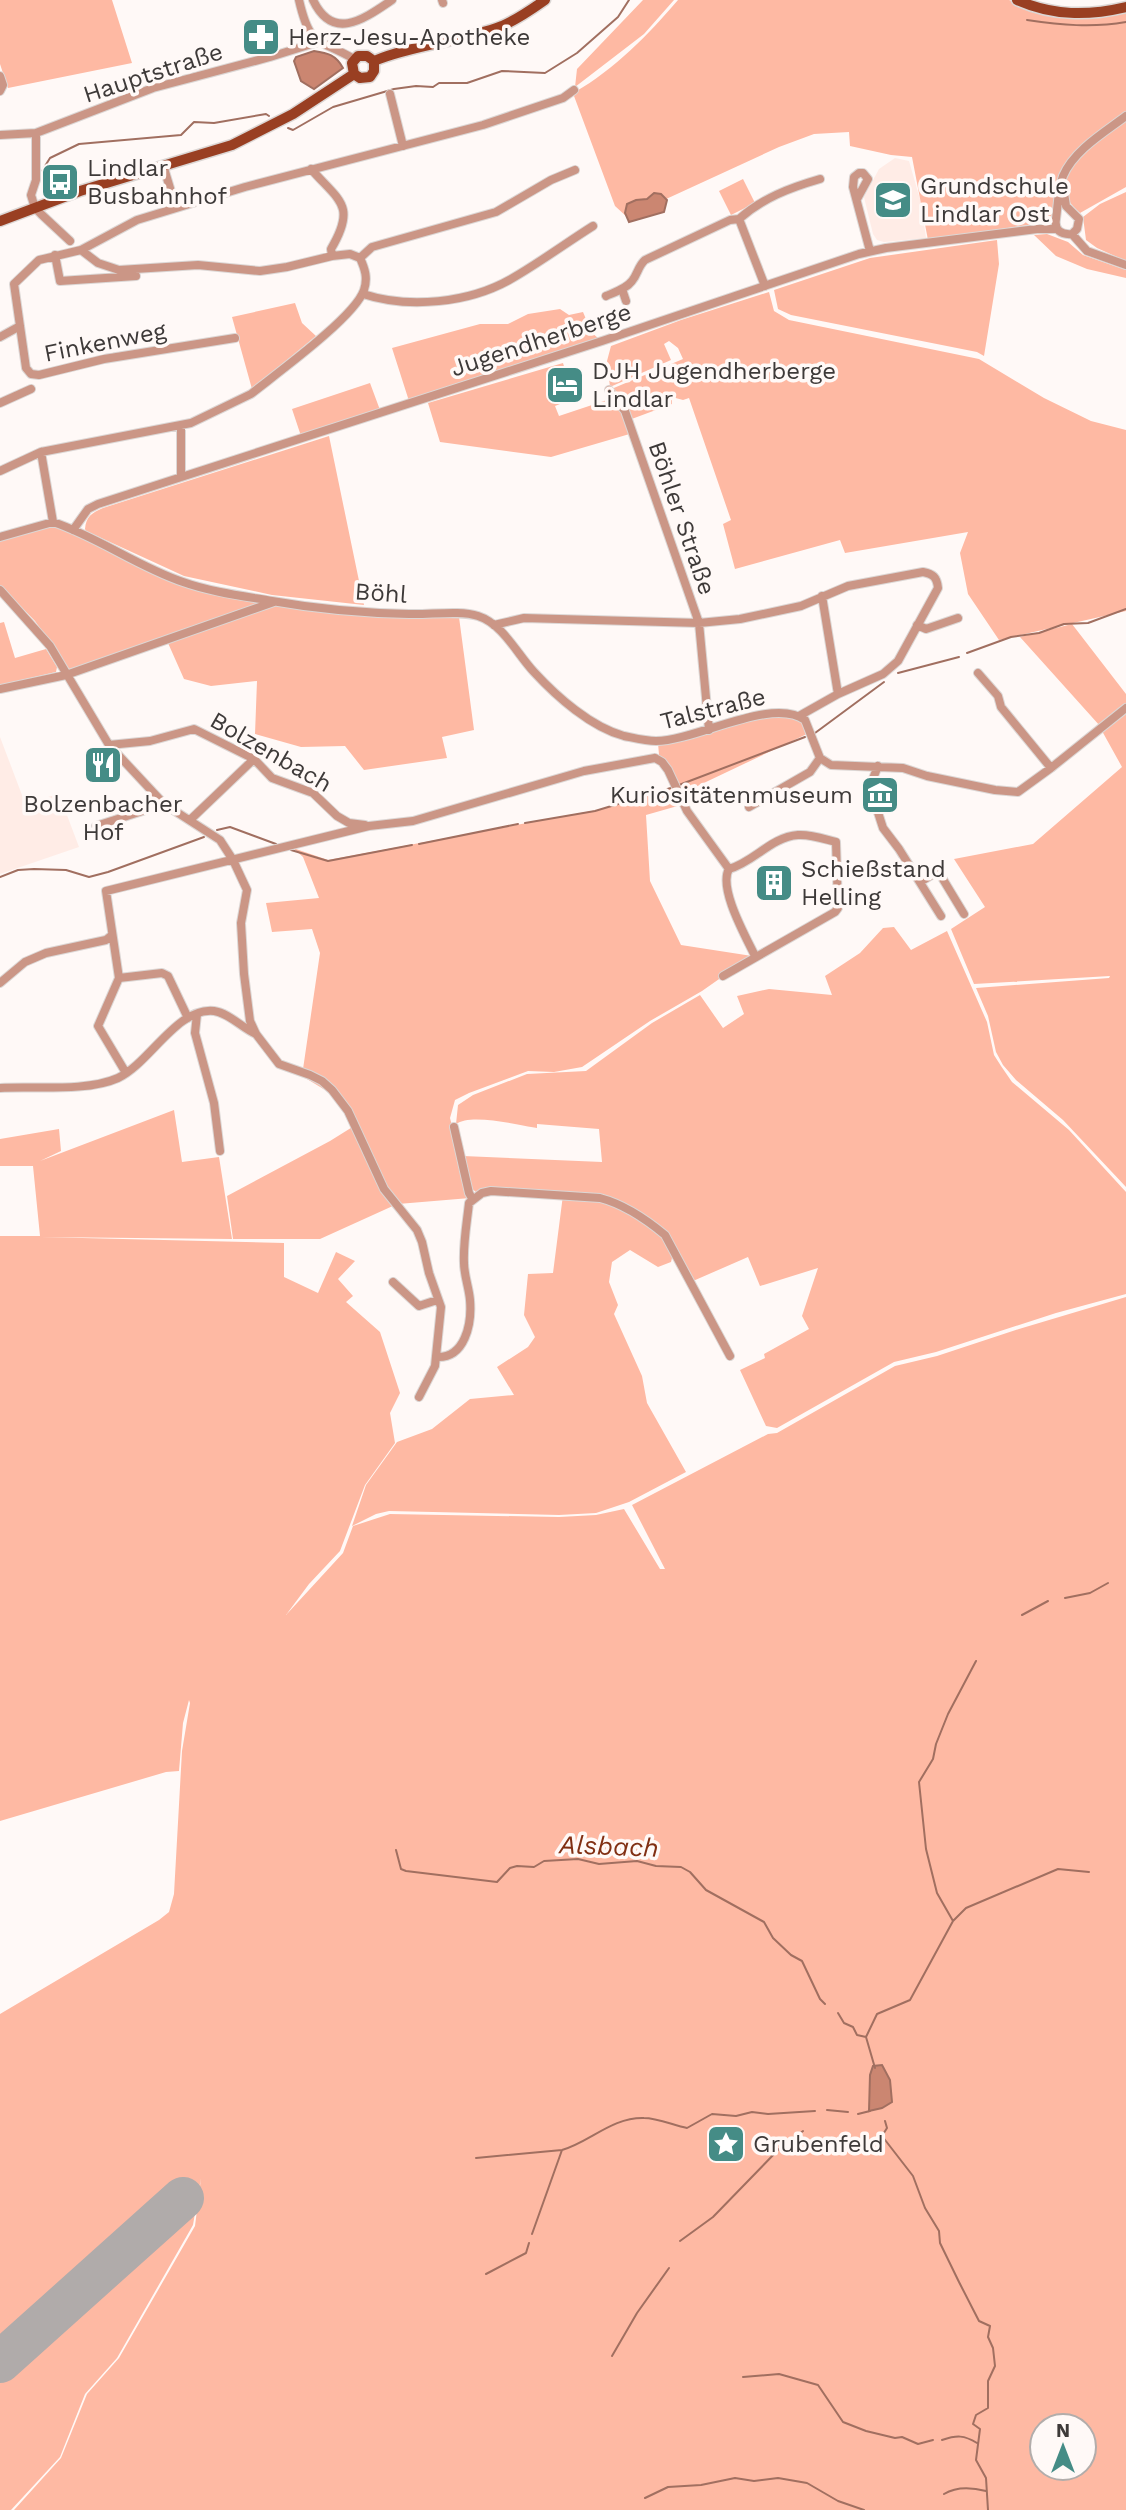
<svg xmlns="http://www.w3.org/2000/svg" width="1126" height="2510" font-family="'Work Sans',sans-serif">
<rect width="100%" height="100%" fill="#fff9f7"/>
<path fill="#ffece6" d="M 895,158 L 909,161 L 921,203 L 926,238 L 884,242 L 877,240 L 873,234 L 864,197 L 879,169 Z
M 0,737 L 25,803 L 59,794 L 79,847 L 0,874 Z"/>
<path fill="#feb9a3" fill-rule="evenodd" d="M 0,0 L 112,0 L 132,63 L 8,88 L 0,64 Z
M 643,0 L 674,0 L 644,34 L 575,87 L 577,69 Z
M 678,0 L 1009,0 L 1034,10 L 1126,11 L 1126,112 L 1100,131 L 1070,158 L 1052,215 L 1045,221 L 1034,224 L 928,240 L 912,157 L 891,155 L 850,146 L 849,132 L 814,134 L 779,147 L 627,217 L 615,206 L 574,96 L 575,92 C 615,69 648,35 678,0 Z
M 1126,120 L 1126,187 L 1080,213 C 1037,177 1099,142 1126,120 Z
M 743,179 L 755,203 L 731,215 L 719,191 Z
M 1126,192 L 1126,261 L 1097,248 L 1086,240 L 1083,217 L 1100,204 Z
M 1047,234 L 1068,242 L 1083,255 L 1126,270 L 1126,278 L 1087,269 L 1056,256 L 1034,235 Z
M 997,240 L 999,264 L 984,356 L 977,352 L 791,315 L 778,309 L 774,290 L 870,258 Z
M 769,292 L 774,311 L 789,320 L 979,359 L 1044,398 L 1091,421 L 1126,430 L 1126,611 L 999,640 L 968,594 L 960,553 L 968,532 L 845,553 L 840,540 L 735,569 L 723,524 L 731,520 L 689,398 L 683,400 L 672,397 L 672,404 L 629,420 L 633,433 L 551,457 L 440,442 L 428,403 L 563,363 L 566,373 L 557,376 L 565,402 L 555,406 L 559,416 L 613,398 L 609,390 L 683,359 L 678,348 L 669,341 L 664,344 L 671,360 L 610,387 L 607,361 L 611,346 L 681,320 Z
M 295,303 L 302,323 L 316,336 L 252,389 L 232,317 Z
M 560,309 L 569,315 L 583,312 L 592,333 L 598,338 L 409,401 L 392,348 L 480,324 L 508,324 L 528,314 Z
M 370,383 L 380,410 L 301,436 L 292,409 Z
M 329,436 L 364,605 L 272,595 L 184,576 L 86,531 L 85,529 C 86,516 92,513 103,508 Z
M 55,525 L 161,576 L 260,603 L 69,670 L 35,621 L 0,585 L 0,540 Z
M 274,605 L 412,617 L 459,617 L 474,730 L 442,737 L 447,758 L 364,770 L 345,746 L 301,747 L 255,734 L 257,681 L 211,686 L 184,679 L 168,643 Z
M 4,622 L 15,658 L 46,649 L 57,667 L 56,672 L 0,685 L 0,623 Z
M 1072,624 L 1126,694 L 1126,704 L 1100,726 L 1020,637 Z
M 1126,711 L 1126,1187 L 1063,1120 L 1016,1080 L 1003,1065 L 996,1052 L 988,1016 L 976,988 L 1109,978 L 1110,976 L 974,984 L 951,929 L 985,907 L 954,859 L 1033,844 L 1122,767 L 1102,731 Z
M 765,716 L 799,718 L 809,733 L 687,791 L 684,798 L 669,766 L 659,755 L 658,743 L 711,733 Z
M 673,788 L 681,805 L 646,815 L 650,881 L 681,945 L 752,956 L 702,991 L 650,1021 L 582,1067 L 554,1072 L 528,1071 L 469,1093 L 455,1100 L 450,1118 L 470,1198 L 398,1204 L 386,1188 L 367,1150 L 335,1096 L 302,1076 L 320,953 L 312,929 L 272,932 L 266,903 L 319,898 L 303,857 L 293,848 L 328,860 L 597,810 Z
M 894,927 L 911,950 L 947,931 L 987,1022 L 994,1055 L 1001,1066 L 1012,1082 L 1069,1130 L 1126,1192 L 1126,1294 L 1056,1313 L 936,1352 L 894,1362 L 777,1428 L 766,1426 L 740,1370 L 765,1358 L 764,1354 L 809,1329 L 802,1316 L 818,1268 L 760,1286 L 748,1257 L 693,1281 L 688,1269 L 666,1234 L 612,1199 L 476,1192 L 471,1188 L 463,1156 L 602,1162 L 599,1129 L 537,1124 L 537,1128 C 518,1125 471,1113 456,1124 L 458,1105 L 473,1095 L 527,1074 L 586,1071 L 652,1023 L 700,995 L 723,1028 L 744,1014 L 737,996 L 769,989 L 832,995 L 825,976 L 860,953 L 883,928 Z
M 174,1110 L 182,1162 L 219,1157 L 232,1239 L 41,1237 L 284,1243 L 284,1277 L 318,1293 L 336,1252 L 355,1261 L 338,1279 L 353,1296 L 346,1302 L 380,1332 L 400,1393 L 390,1413 L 395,1443 L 365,1485 L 340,1551 L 309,1584 L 286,1615 L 343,1553 L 353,1526 L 390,1514 L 559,1517 L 596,1515 L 624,1509 L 660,1569 L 665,1569 L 632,1505 L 768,1434 L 777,1433 L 895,1366 L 937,1356 L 1019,1329 L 1126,1297 L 1126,2510 L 14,2510 L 61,2458 L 87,2394 L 119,2358 L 195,2226 L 201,2178 L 193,2225 L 117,2358 L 85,2394 L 60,2457 L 11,2510 L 0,2510 L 0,2014 L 159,1920 L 169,1912 L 174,1894 L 182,1751 L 190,1703 L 189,1700 L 183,1723 L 179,1771 L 166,1772 L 0,1821 L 0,1236 L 40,1236 L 33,1166 L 0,1166 L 0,1139 L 59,1129 L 61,1151 L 40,1161 ZM 1042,2426 L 1084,2426 L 1084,2468 L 1042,2468 Z
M 354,1126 L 395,1205 L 320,1239 L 233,1239 L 227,1196 L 330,1141 Z
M 563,1195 L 610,1201 L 657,1230 L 673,1254 L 671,1262 L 658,1267 L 630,1250 L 612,1262 L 609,1282 L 618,1305 L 614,1314 L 642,1376 L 647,1403 L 686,1472 L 629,1502 L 596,1513 L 559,1515 L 389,1511 L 376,1514 L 352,1526 L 366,1485 L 397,1442 L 432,1429 L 470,1399 L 514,1395 L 497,1367 L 528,1347 L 535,1337 L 524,1315 L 528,1274 L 553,1273 Z"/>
<path fill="#cb8671" stroke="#a16f60" stroke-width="2" d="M 314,51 C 328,53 336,55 343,68 L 314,89 L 301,81 L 294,61 L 296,57 Z
M 654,193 L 661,194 L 667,200 L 664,212 L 629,222 L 625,213 L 627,204 L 636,200 L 647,199 Z
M 882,2065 L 890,2080 L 892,2102 L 882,2108 L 869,2111 L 870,2075 L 873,2066 Z"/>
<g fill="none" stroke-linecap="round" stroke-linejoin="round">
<path stroke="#a16f60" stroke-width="2" d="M 1027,20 C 1061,25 1092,28 1126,22
M 288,128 L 293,130 L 333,107 L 394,89 L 416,86 L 433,87 L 439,83 L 467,83 L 502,71 L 545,73 L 577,53 L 618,17 L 629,0
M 42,171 L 50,158 L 79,144 L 181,135 L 194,122 L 214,123 L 266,114 L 269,116
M 967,653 L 1011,637 L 1039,633 L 1064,624 L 1088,623 L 1126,609
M 898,673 L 959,657
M 815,733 L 884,682
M 679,785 L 805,737
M 525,823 L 595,811 L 674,787
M 217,830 L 230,827 L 276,844
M 419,844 L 518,824
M 291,850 L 328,861 L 412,845
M 0,877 L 18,870 L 34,869 L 66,870 L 89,877 L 108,872 L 204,837
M 1065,1598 L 1090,1593 L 1108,1583
M 1022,1615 L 1048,1601
M 396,1850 L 401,1869 L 406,1871 L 497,1882 L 510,1868 L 517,1866 L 534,1867 L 544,1861 L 578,1859 L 599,1864 L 637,1861 L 656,1866 L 681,1867 L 690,1872 L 706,1890 L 764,1922 L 773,1938 L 791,1955 L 802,1961 L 820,1999 L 825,2004
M 953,1921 L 966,1908 L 1058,1869 L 1089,1872
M 838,2013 L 844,2023 L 853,2027 L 857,2035 L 866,2037 L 875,2068
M 866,2037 L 877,2014 L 910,2000 L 953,1921 L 937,1893 L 926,1849 L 919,1782 L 933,1759 L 936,1744 L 948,1714 L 976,1661
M 827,2110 L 848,2112
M 858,2114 L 870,2111
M 885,2121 L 887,2128 L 882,2136 L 913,2176 L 925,2208 L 939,2231 L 940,2243 L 959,2282 L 979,2321 L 990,2326 L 988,2337 L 993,2348 L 995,2366 L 988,2381 L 988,2408 L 976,2415 L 973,2424 L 980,2429 L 976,2460 L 986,2478 L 988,2510
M 476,2158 L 562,2150 C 590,2142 612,2117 644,2118 C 657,2118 673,2125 687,2128 L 712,2114 L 736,2116 L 752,2112 L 768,2114 L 815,2111
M 532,2234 L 562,2150
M 680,2241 L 713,2217 L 779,2149 L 803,2131
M 486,2274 L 526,2253 L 529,2243
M 612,2356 L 637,2313 L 669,2268
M 743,2377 L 779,2374 L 818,2385 L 843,2422 L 866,2431 L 895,2438 L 902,2437 L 918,2444 L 933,2440
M 942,2440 C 957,2435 964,2435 977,2443
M 944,2494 C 957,2486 971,2487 986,2491
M 645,2498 L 668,2487 L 701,2485 L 735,2478 L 754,2481 L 778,2478 L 807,2483 L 838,2501 L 864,2510"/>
<path stroke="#b0abaa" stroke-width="42" d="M 0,2362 L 183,2198"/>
<defs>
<path id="minor" d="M 299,0 C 310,48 318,38 354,59
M 313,0 C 333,42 364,19 392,0
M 442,0 L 443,3
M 0,76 L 3,85 L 0,91
M 390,94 L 403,146
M 1126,116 C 1105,132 1074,150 1063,176 C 1058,190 1058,204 1056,219 C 1054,230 1061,235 1072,234 L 1087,251 L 1126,265
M 36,133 L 36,180 L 31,195 L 35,208 L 41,214 L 70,241
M 0,135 L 36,133 L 153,88 L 270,57 L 318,42
M 163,165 L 176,208
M 311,169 C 339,201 357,205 331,249 L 332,256
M 1063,186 L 1066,206 L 1079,219 L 1077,229 L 1072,234
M 857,199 L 868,179 L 863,173 L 859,173 L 854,177 L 853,187 L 870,251
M 739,219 C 763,198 789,188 820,179
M 739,219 L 765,286
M 55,255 L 60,281 L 136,276
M 360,258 L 372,247 L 496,212 L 551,180 L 575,170
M 622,289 L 626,301
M 363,294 C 409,309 469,303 511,279 C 539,263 566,243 593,226
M 606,296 C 615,292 626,289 632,281 C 638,274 638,266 645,260 L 730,220 L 739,219
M 0,337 L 20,326
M 235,338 L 104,359 L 39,375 L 31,374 L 26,368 L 14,284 L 39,260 L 81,250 L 137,220 L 245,187 L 483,125 L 563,98 L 574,90
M 609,390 L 625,411 L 699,623 L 709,730
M 0,403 L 31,389
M 41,452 L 191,423 L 251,394 C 276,374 355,317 364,290 C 368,278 365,269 360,258 L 350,254 L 332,256 L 287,267 L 260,271 L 198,265 L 119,270 L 98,263 L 81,250
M 0,471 L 41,452 L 53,522
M 181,477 L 181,425
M 73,530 L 88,509 L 98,504 L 602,341 L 859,254 L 886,248 L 1037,229 L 1057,229
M 0,537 L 53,522 C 98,537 138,567 183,582 C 211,592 243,596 272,601 C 317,609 364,613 409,614 C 429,615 460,610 478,616 C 503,624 517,654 534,672 C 557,697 591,727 624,736 C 634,738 646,741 656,741 C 696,741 772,696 805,720 L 820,758 L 831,765 L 903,768 L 927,776 L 995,790 L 1018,792 L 1051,768 L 1126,708
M 0,590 L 50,646 L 109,745 L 164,804 L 220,840 L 233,860 L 247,890 L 241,923 L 244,974 L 250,1021 L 256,1034 L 279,1064 L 310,1075 L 322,1081 L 332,1090 L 348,1111 L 384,1189 L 417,1230 L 422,1242 L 429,1273 L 441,1307 L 435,1366 L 419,1397
M 822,596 L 838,694
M 494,625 L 524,618 L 699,623 L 740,619 L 801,606 L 848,586 L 923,572 C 933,574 937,577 938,588 L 898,661 L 883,674 L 838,694 L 799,716
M 917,625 L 926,629 L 958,618
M 978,673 L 998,696 L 1001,707 L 1051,768
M 0,689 L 66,675 L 274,602
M 109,745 L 150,741 L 194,729 L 254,759 L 272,778 L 313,793 L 337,816 L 349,823 L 365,825
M 655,758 L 662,762 L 668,770 L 687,811 L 729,869
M 878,766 L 872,781 L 873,797 L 883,828 L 899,849 L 941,916
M 749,807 L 810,772 L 820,758
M 190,820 L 254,759
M 96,826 L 164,804
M 729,869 C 718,888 746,937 755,956
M 920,882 L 938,871 L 964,914
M 723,976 L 835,912 L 838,908 L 836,842 C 824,839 811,834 798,835 C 771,837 754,862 729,869
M 119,978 L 106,891 L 369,826 L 413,821 L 584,771 L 655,758
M 0,983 L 25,962 L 46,953 L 106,940 L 112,935
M 197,1014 L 195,1033 L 214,1103 L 220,1151
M 126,1073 L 98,1026 L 119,978 L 162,973 L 168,976 L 188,1018
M 0,1088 C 34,1086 87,1092 118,1078 C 150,1063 177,1007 214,1011 C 229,1013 242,1028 256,1034
M 454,1127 L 469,1193 L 473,1200
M 393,1282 L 419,1306 L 437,1300
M 437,1357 C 465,1358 472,1324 470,1300 C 469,1288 464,1275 464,1263 C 463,1243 467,1222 469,1203 L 482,1193 L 491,1191 L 600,1198 C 623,1204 647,1220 665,1235 L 730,1356"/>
<path id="major" d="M 1017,0 C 1053,16 1088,16 1126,7
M 374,61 C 415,44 461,42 502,26 C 518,19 531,10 545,0
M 354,74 L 352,63 L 358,56 L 367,56 L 374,61
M 354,74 L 360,78 L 370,77 L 374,71 L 374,61
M 0,221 L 80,191 L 232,145 L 293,114 L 354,74"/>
</defs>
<use href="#minor" stroke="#dcd7d5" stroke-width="10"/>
<use href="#major" stroke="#dcd7d5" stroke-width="13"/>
<use href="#minor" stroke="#cb9686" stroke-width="8"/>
<use href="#major" stroke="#993f22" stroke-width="10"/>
</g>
<defs>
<symbol id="pharmacy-square" viewBox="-11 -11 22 22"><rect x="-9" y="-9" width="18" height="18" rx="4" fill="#458c86" stroke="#fff9f7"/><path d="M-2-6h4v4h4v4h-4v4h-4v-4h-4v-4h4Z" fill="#fff"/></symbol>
<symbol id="bus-square" viewBox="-11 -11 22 22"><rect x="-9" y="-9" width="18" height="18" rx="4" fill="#458c86" stroke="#fff9f7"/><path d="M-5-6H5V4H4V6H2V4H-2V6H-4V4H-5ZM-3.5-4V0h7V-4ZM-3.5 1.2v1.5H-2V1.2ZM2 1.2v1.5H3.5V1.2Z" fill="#fff"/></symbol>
<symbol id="school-square" viewBox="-11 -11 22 22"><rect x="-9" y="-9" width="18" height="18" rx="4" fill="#458c86" stroke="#fff9f7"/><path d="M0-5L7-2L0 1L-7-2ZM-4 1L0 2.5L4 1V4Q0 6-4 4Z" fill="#fff"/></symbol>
<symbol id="hotel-square" viewBox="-11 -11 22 22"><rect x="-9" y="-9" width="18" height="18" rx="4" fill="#458c86" stroke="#fff9f7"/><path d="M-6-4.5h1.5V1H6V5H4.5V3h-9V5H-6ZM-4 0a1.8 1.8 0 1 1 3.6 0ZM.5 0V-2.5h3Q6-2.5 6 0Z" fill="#fff"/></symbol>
<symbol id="restaurant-square" viewBox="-11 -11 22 22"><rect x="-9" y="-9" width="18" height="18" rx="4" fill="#458c86" stroke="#fff9f7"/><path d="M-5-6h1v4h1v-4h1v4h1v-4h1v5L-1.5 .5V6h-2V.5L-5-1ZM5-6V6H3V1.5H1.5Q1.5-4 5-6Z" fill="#fff"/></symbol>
<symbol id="museum-square" viewBox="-11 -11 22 22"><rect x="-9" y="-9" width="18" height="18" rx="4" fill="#458c86" stroke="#fff9f7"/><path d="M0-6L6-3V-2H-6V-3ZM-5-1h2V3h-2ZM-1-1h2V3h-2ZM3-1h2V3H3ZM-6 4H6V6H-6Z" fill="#fff"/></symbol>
<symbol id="building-square" viewBox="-11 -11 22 22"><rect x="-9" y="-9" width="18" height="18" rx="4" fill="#458c86" stroke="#fff9f7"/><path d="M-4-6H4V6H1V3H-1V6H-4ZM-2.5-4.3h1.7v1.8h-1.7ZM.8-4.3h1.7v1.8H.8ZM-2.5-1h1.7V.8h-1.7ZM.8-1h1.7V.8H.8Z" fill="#fff"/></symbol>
<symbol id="sight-square" viewBox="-11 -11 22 22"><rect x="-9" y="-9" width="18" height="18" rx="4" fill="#458c86" stroke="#fff9f7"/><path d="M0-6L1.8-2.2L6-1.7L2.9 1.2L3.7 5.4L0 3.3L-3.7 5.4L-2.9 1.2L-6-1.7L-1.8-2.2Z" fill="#fff"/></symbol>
</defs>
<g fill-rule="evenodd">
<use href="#pharmacy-square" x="239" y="15" width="44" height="44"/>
<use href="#bus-square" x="38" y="160" width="44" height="44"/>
<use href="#school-square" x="871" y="178" width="44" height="44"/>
<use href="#hotel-square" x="543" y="363" width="44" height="44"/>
<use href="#restaurant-square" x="81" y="743" width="44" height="44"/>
<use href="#museum-square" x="858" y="773" width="44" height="44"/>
<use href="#building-square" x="752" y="861" width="44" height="44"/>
<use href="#sight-square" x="704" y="2122" width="44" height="44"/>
</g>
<g text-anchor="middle" stroke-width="7" stroke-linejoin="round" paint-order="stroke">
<g font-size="24" fill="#3e3a39" stroke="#fff9f7" text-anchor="start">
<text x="288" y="45">Herz-Jesu-Apotheke</text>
<text x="87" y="176">Lindlar<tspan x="87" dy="28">Busbahnhof</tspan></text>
<text x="920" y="194">Grundschule<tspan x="920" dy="28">Lindlar Ost</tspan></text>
<text x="592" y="379">DJH Jugendherberge<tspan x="592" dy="28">Lindlar</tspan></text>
<text x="853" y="803" text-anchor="end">Kuriositätenmuseum</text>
<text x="103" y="812" text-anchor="middle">Bolzenbacher<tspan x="103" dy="28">Hof</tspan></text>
<text x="801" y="877">Schießstand<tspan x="801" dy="28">Helling</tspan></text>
<text x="753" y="2152">Grubenfeld</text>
</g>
<g font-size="24" fill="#3e3a39" stroke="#fff9f7">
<text transform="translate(153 73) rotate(-18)" y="8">Hauptstraße</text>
<text transform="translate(541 340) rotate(-18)" y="8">Jugendherberge</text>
<text transform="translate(105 342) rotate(-11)" y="8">Finkenweg</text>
<text transform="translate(682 518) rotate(71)" y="8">Böhler Straße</text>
<text transform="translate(381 593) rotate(4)" y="8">Böhl</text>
<text transform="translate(713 709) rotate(-14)" y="8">Talstraße</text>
<text transform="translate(271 752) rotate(30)" y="8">Bolzenbach</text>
</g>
<g font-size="26" font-style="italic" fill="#812f13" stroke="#fff9f7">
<text transform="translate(609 1846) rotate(2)" y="9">Alsbach</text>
</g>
</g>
<g transform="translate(1063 2447)"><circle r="33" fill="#fff9f7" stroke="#b2adab" stroke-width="2"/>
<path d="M0-5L12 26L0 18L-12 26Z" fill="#458c86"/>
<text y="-10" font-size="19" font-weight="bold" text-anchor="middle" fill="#3e3a39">N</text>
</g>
</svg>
